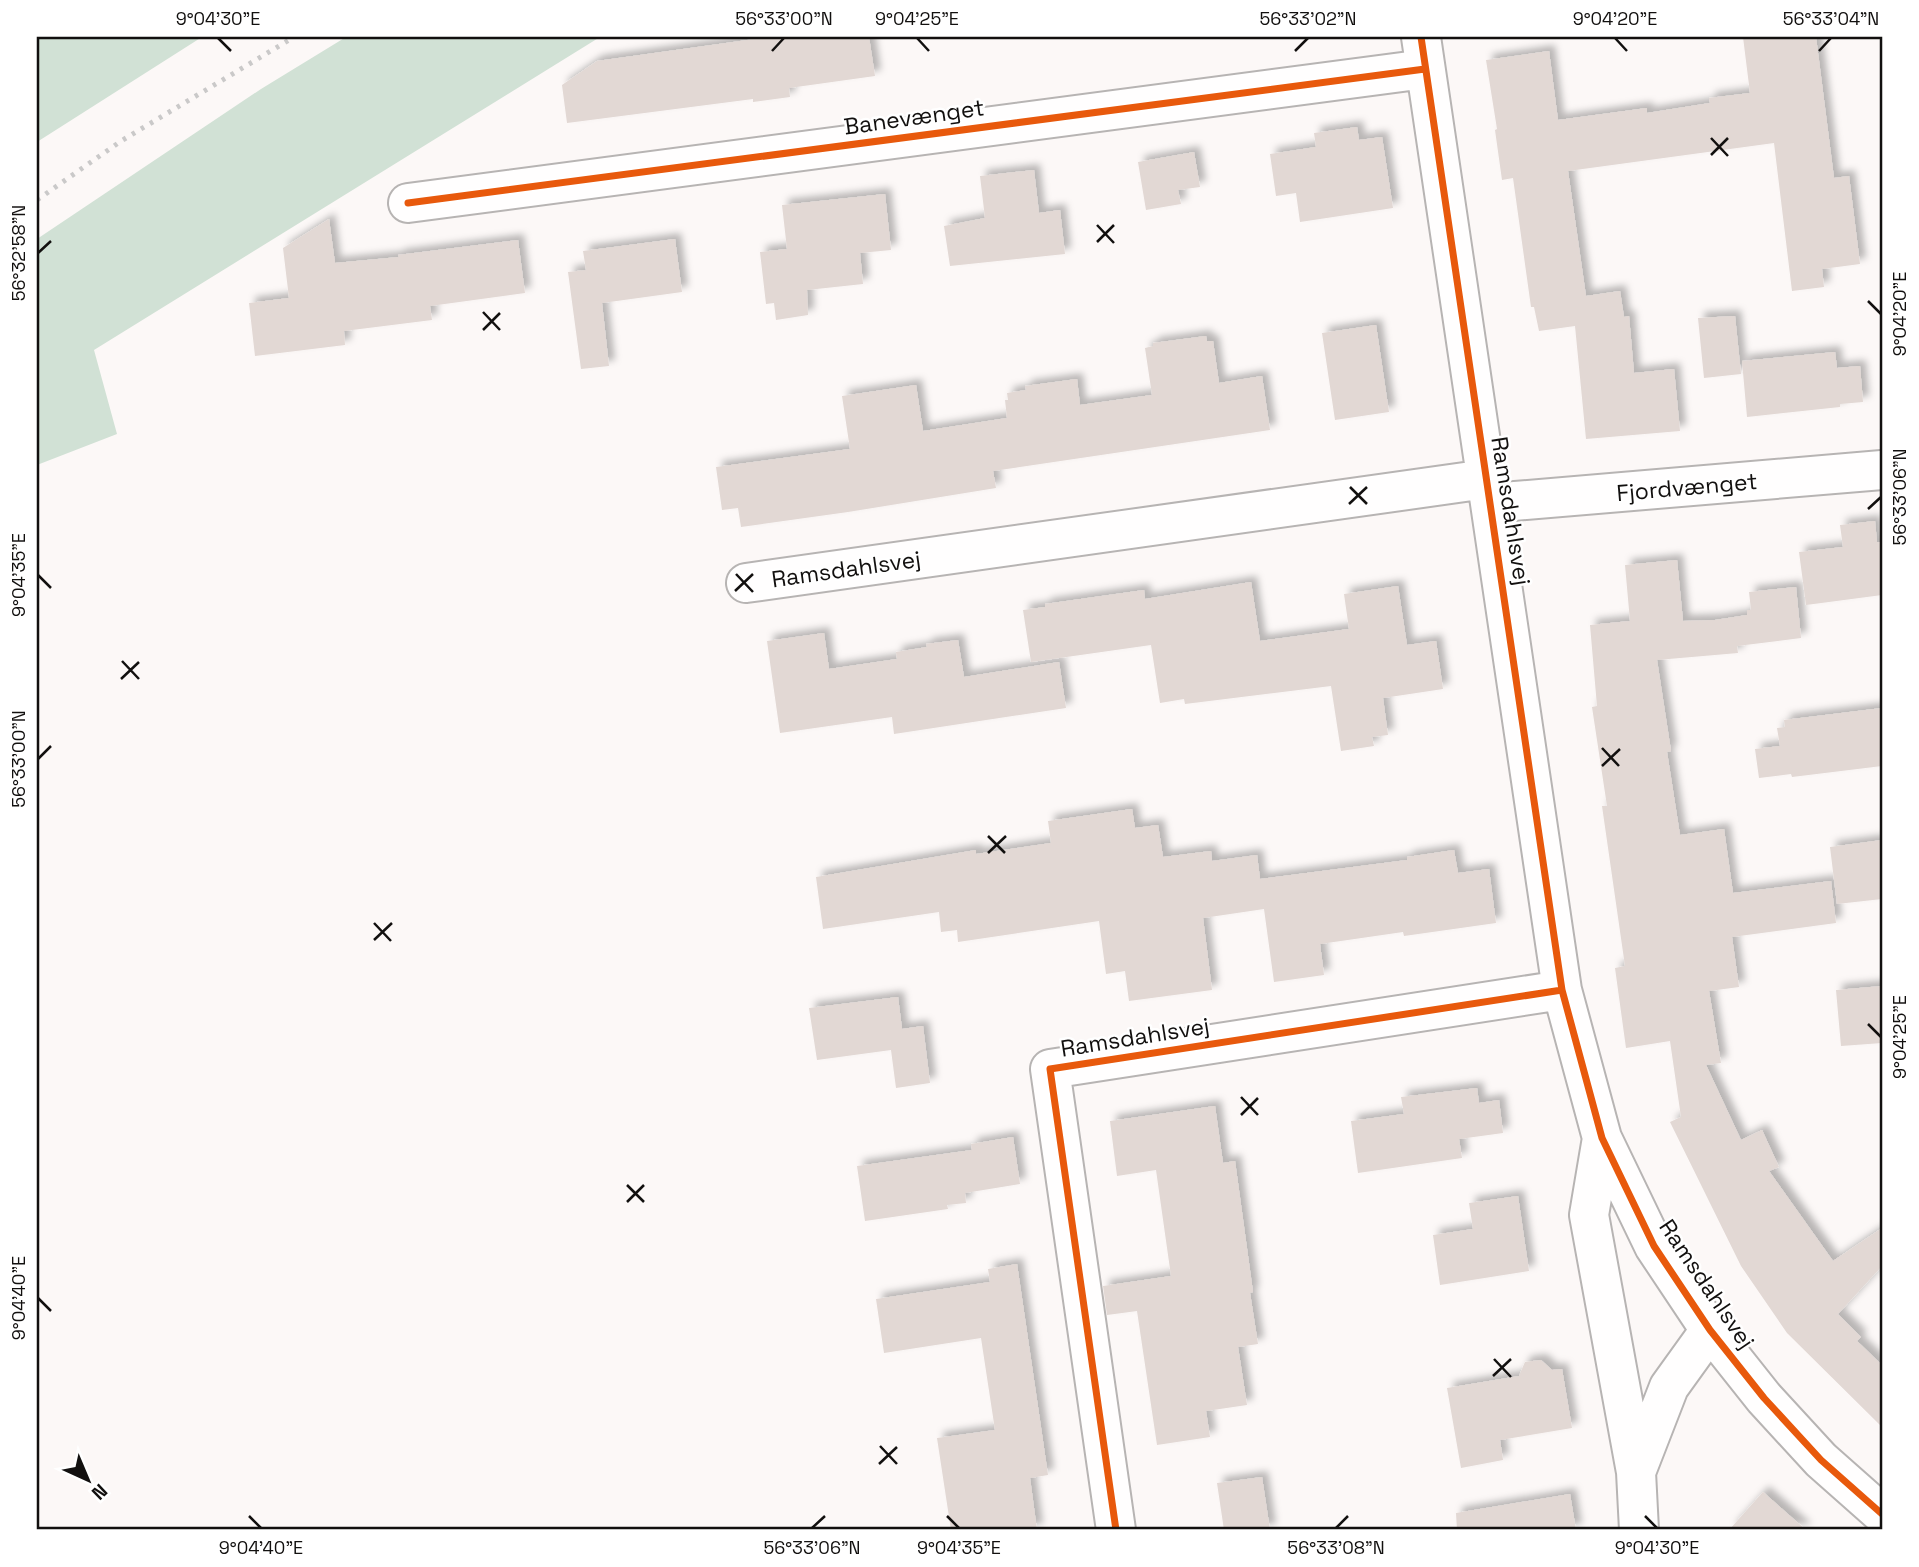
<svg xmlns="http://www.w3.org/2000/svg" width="1919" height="1567" font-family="'Space Grotesk',sans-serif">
<defs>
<filter id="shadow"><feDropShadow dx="6" dy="-6" stdDeviation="3.5" flood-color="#0004"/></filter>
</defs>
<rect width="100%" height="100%" fill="#fcf8f7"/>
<path fill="#d1e1d5" d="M 37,37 L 202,37 L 37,142 Z
M 346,37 L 600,37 L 94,350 L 117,434 L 37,465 L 37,239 L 261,89 Z"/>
<path fill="#e2d8d4" filter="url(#shadow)" d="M 769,37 L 869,37 L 875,76 L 789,88 L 790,97 L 753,102 L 753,99 L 567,123 L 562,85 L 597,61 Z
M 1743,37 L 1816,37 L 1834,178 L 1849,176 L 1860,264 L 1822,269 L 1824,287 L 1792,291 L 1774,143 L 1568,171 L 1586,296 L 1620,291 L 1624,317 L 1629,316 L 1634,373 L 1674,369 L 1680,431 L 1586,439 L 1575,326 L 1539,331 L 1534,307 L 1531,307 L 1513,178 L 1502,180 L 1495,130 L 1497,129 L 1486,60 L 1549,51 L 1558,120 L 1647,108 L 1647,113 L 1710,103 L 1709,98 L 1750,93 Z
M 1357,127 L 1359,140 L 1382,137 L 1393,208 L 1300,222 L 1296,193 L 1276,196 L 1270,154 L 1316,147 L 1314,133 Z
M 1194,152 L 1200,187 L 1178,190 L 1181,204 L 1146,210 L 1138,162 Z
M 1034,170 L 1039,213 L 1060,210 L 1065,254 L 950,266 L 944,226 L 985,218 L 980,176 Z
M 885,194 L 891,250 L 860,253 L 863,284 L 807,290 L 808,315 L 776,320 L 774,303 L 766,304 L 760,252 L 787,249 L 782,205 Z
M 329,219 L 335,263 L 399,257 L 398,255 L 518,240 L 525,293 L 430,306 L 432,320 L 344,331 L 345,345 L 255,356 L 249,303 L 289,298 L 283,248 Z
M 675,239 L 682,292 L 602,303 L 609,366 L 581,369 L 568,272 L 586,270 L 583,251 Z
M 1735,316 L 1741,374 L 1704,378 L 1698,318 Z
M 1376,325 L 1389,412 L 1335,420 L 1322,333 Z
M 1206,336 L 1207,341 L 1213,341 L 1219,383 L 1262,376 L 1270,430 L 993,471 L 996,488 L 848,512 L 741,527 L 738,508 L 722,510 L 716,467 L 850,449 L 842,396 L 916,385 L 923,431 L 1007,418 L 1005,400 L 1008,400 L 1007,393 L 1026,390 L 1025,386 L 1077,379 L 1080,405 L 1152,395 L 1145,348 L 1153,346 L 1153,343 Z
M 1835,352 L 1837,368 L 1860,366 L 1863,402 L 1840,404 L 1840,407 L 1747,417 L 1742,361 Z
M 1875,521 L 1877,542 L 1882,542 L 1882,595 L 1806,605 L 1799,552 L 1843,547 L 1840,525 Z
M 1677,560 L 1683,621 L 1715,620 L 1747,615 L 1747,610 L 1751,610 L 1749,592 L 1796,587 L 1801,638 L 1737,646 L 1738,653 L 1657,660 L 1671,751 L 1667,752 L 1680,835 L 1724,829 L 1733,893 L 1831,881 L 1836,923 L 1732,937 L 1739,987 L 1709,991 L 1721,1063 L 1706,1065 L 1741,1140 L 1762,1130 L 1779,1167 L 1769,1171 L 1833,1261 L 1882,1228 L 1882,1266 L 1838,1314 L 1861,1337 L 1857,1341 L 1882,1365 L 1882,1427 L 1787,1333 L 1741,1266 L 1670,1122 L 1681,1117 L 1670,1041 L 1626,1048 L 1615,968 L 1625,966 L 1602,806 L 1607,806 L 1592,707 L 1597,706 L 1590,625 L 1630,621 L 1625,565 Z
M 1251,582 L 1260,641 L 1349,629 L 1344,594 L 1398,586 L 1407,645 L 1436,641 L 1443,689 L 1383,698 L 1388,735 L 1372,737 L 1374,746 L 1341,751 L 1331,686 L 1185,704 L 1184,699 L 1160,703 L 1151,645 L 1031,662 L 1023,610 L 1045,607 L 1045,604 L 1144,590 L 1145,599 Z
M 824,633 L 829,669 L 897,659 L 896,652 L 927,647 L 926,644 L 958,640 L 964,677 L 1059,662 L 1066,708 L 894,734 L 892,717 L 780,733 L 767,641 Z
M 1882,708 L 1882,766 L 1792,777 L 1791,774 L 1759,778 L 1755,749 L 1780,746 L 1777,728 L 1785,727 L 1784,720 Z
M 1132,809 L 1135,828 L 1158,825 L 1163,857 L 1211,851 L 1212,861 L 1257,855 L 1260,879 L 1407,860 L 1407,857 L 1454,850 L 1458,873 L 1489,869 L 1496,923 L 1404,936 L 1403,932 L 1320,944 L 1324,975 L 1274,982 L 1264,909 L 1203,918 L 1212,990 L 1129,1001 L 1125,971 L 1106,974 L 1099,921 L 958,942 L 957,930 L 941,932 L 939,912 L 823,929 L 816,877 L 976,850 L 976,854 L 1051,843 L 1048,821 Z
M 1882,840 L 1882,899 L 1837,904 L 1830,847 Z
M 1882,986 L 1882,1043 L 1841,1046 L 1836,990 Z
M 898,997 L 902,1029 L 923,1026 L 930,1083 L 896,1088 L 891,1050 L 817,1060 L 809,1008 Z
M 1477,1088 L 1479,1103 L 1499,1100 L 1503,1133 L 1459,1139 L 1462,1158 L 1358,1173 L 1351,1121 L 1404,1114 L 1401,1097 Z
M 1215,1106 L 1223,1163 L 1235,1161 L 1253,1292 L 1250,1293 L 1258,1344 L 1238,1347 L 1247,1405 L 1206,1411 L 1210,1437 L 1157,1445 L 1137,1311 L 1107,1315 L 1103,1286 L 1171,1276 L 1156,1170 L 1117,1176 L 1110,1121 Z
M 1013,1137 L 1020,1184 L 965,1193 L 966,1203 L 947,1205 L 948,1209 L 865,1221 L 857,1166 L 972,1150 L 971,1144 Z
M 1518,1196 L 1529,1271 L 1440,1285 L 1433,1235 L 1473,1229 L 1469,1203 Z
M 1017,1264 L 1048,1475 L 1030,1478 L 1037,1530 L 951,1530 L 937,1438 L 995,1430 L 981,1338 L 884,1353 L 876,1299 L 990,1282 L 988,1269 Z
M 1541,1360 L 1552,1370 L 1562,1369 L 1572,1428 L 1500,1440 L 1503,1460 L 1461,1468 L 1447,1388 L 1519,1376 L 1525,1362 Z
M 1262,1477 L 1270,1530 L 1224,1530 L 1217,1483 Z
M 1763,1492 L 1806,1530 L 1729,1530 Z
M 1570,1494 L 1576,1530 L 1457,1530 L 1456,1513 Z"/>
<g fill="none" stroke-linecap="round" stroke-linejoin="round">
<defs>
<path id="minor" d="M 1421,37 L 1562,990 L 1602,1138 L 1654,1246 L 1710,1330 L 1764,1398 L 1821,1460 L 1882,1514
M 408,203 L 1425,69
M 1491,503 L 1882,470
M 746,583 L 1486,479
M 1602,1138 L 1589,1215 L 1636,1472 L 1639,1530
M 1636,1472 L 1669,1387 L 1710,1330
M 1116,1530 L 1050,1069 L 1562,990"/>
</defs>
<use href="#minor" stroke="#b7b4b3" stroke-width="42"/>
<use href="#minor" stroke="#fffefe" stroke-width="38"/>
<path stroke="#cac9c9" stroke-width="5" stroke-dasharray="3.5 7" stroke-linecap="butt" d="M 37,200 L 121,141 L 294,37"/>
<defs>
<path id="cycleway" d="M 1421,37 L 1562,990 L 1602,1138 L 1654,1246 L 1710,1330 L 1764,1398 L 1821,1460 L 1882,1514
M 408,203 L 1425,69
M 1116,1530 L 1050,1069 L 1562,990"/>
</defs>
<use href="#cycleway" stroke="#fff" stroke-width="11"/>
<use href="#cycleway" stroke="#e8590c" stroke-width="7"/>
</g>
<path fill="none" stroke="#12100f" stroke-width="2.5" d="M 218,38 L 231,51M 917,38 L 929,51M 1615,38 L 1627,51M 772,51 L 784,38M 1295,51 L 1308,38M 1819,51 L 1831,38M 1711,138 L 1728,156M 1711,155 L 1728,138M 1097,225 L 1114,243M 1097,242 L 1114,225M 38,253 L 51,241M 1868,301 L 1881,314M 483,312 L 500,330M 483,330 L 500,313M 1350,487 L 1367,504M 1349,504 L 1367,487M 1868,509 L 1881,497M 736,574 L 753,592M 38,575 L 51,588M 735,591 L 753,574M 122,661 L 139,679M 121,679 L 139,662M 1602,748 L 1619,766M 38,759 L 51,746M 1602,766 L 1620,749M 988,836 L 1005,853M 988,853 L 1006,836M 374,923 L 391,941M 374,940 L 392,923M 1868,1024 L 1881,1037M 1241,1097 L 1258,1115M 1241,1115 L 1258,1098M 627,1185 L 644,1202M 627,1202 L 644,1185M 38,1298 L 51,1311M 1494,1359 L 1511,1377M 1493,1376 L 1511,1359M 880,1446 L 897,1464M 879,1464 L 897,1447M 249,1516 L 261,1528M 947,1516 L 959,1528M 1645,1516 L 1657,1528M 812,1528 L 825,1516M 1336,1528 L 1348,1516"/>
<g text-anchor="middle" stroke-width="5" stroke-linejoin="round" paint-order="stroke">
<g font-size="23" fill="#12100f" stroke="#fff">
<text transform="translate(914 117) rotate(-8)" y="8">Banevænget</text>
<text transform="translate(1687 487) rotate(-5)" y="8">Fjordvænget</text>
<text transform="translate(1511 511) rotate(81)" y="8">Ramsdahlsvej</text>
<text transform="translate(846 569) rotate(-8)" y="8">Ramsdahlsvej</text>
<text transform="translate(1135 1037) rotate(-9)" y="8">Ramsdahlsvej</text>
<text transform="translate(1707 1284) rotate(56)" y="8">Ramsdahlsvej</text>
</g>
</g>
<rect width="1919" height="1567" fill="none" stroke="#ffffff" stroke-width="77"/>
<g transform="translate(88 1480) rotate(136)" stroke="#ffffff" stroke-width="5" paint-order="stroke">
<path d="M0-5L12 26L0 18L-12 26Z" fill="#12100f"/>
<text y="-10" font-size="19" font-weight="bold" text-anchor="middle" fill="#12100f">N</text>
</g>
<rect x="38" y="38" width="1843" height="1490" fill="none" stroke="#12100f" stroke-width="2.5"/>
<g font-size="18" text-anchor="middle" fill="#12100f">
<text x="218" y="25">9°04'30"E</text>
<text x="784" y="25">56°33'00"N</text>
<text x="917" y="25">9°04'25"E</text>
<text x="1308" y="25">56°33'02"N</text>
<text x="1615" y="25">9°04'20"E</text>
<text x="1831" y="25">56°33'04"N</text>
<text transform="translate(19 253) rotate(-90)" y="6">56°32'58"N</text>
<text transform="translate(1900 314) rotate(-90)" y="6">9°04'20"E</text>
<text transform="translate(1900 497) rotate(-90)" y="6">56°33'06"N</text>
<text transform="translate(19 575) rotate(-90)" y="6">9°04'35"E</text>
<text transform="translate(19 759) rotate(-90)" y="6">56°33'00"N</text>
<text transform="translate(1900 1037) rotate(-90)" y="6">9°04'25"E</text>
<text transform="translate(19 1298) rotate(-90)" y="6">9°04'40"E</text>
<text x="261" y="1554">9°04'40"E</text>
<text x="812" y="1554">56°33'06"N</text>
<text x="959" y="1554">9°04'35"E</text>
<text x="1336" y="1554">56°33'08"N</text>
<text x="1657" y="1554">9°04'30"E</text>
</g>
</svg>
